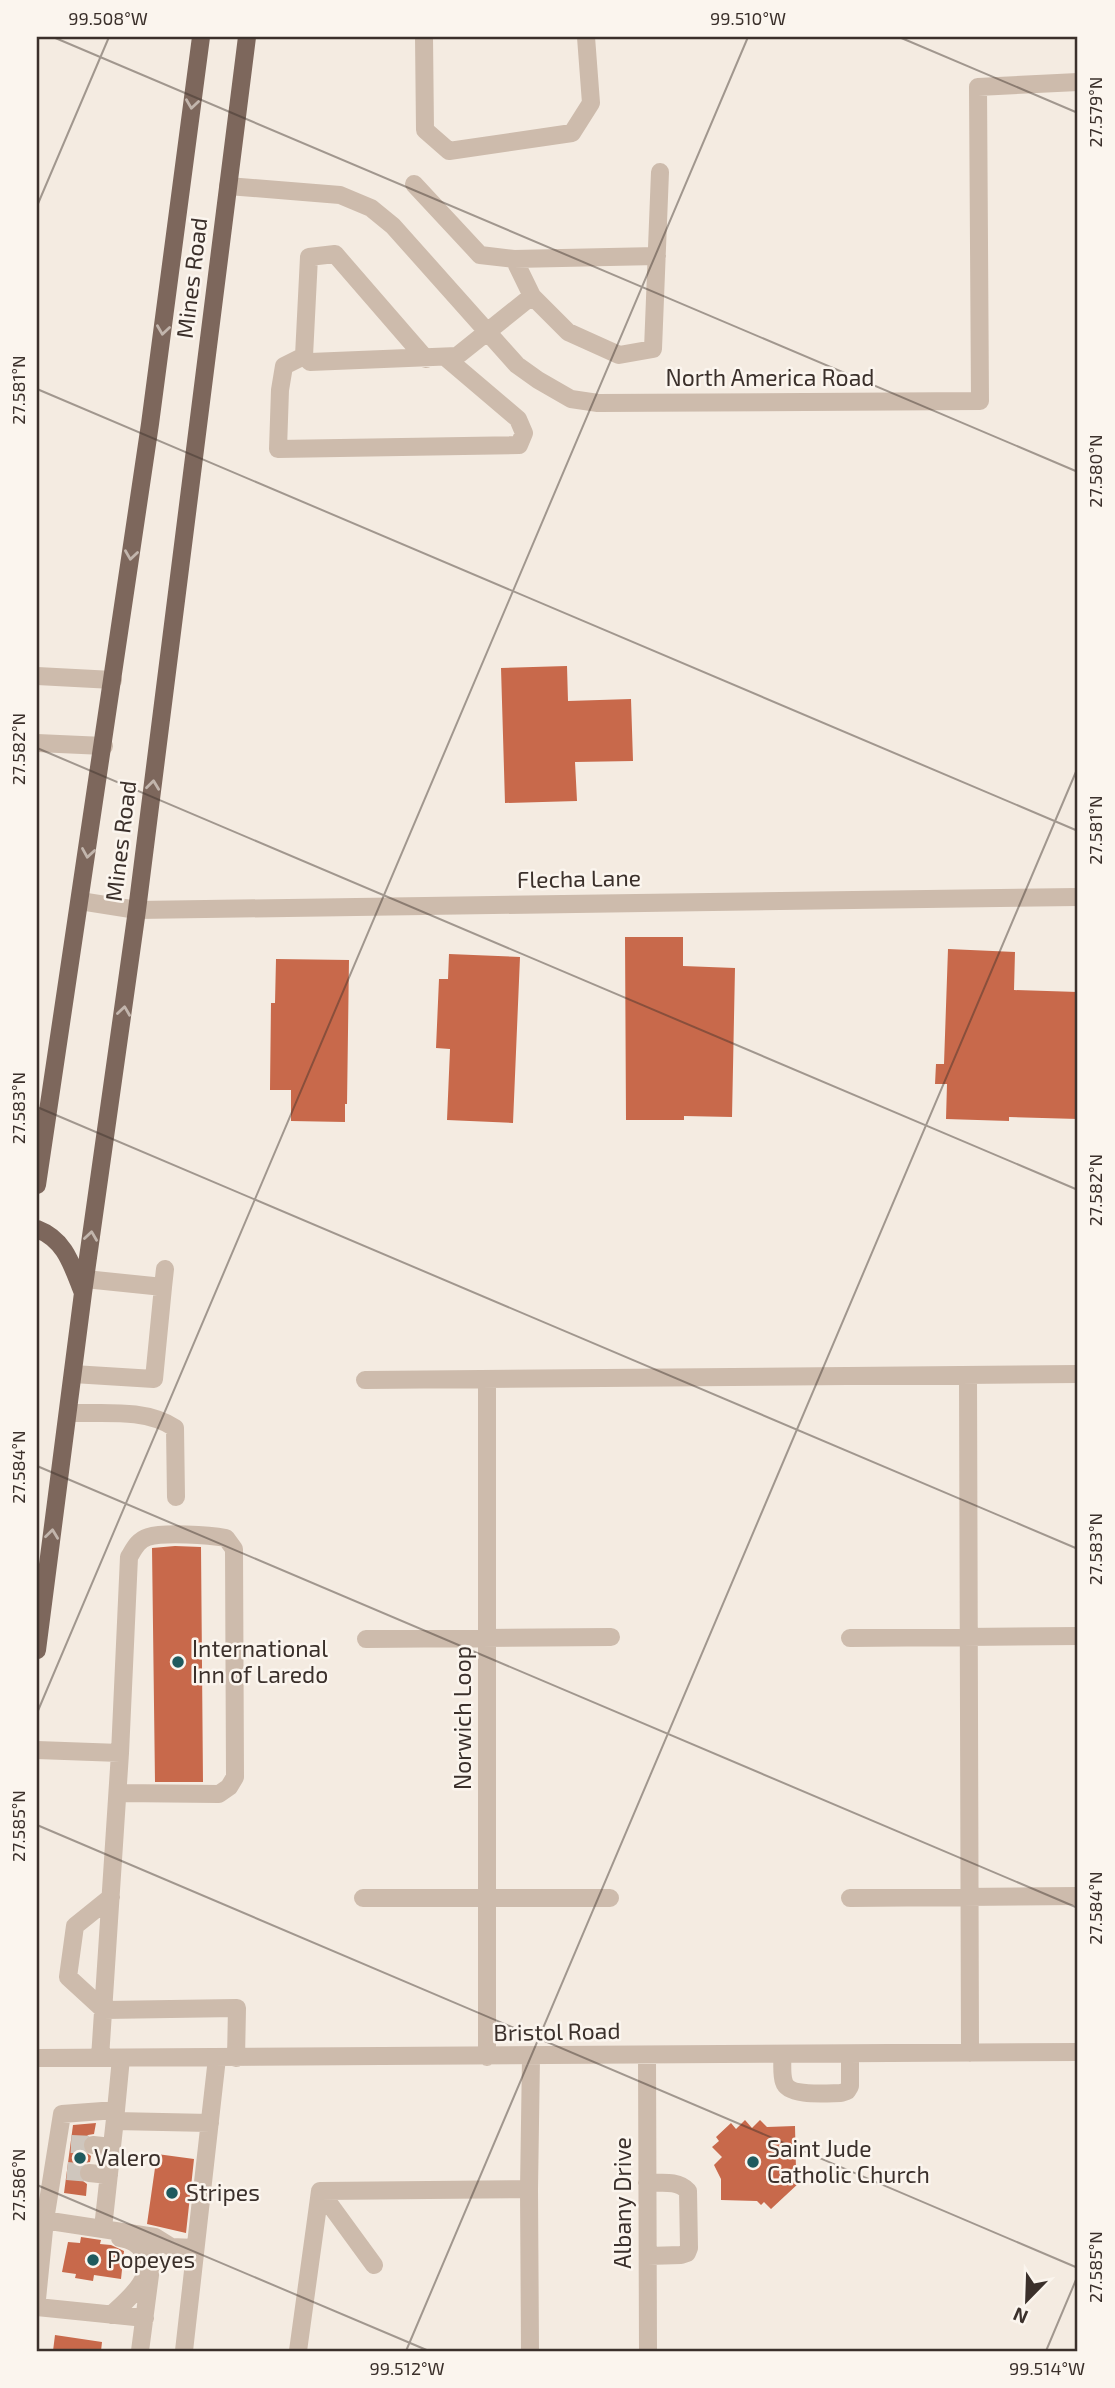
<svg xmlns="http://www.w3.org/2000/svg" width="1115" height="2388" font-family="'Exo 2',sans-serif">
<rect width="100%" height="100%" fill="#f4ebe1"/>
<path fill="#c8694b" d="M 567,666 L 568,701 L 631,699 L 633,761 L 575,762 L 577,801 L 505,803 L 501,668 Z
M 625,937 L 683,937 L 683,966 L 735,968 L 732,1117 L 684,1116 L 684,1120 L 626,1120 Z
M 948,949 L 1015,952 L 1014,990 L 1078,992 L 1078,1119 L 1009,1117 L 1009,1121 L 946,1119 L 947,1084 L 935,1084 L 936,1064 L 944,1064 Z
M 449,954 L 520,957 L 513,1123 L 447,1120 L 450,1049 L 436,1048 L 439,979 L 448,979 Z
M 276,959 L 349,960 L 347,1104 L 345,1104 L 345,1122 L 291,1121 L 291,1090 L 270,1090 L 271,1003 L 275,1003 Z
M 175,1546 L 201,1547 L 203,1782 L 155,1782 L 152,1548 Z
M 745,2120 L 752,2128 L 760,2120 L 767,2127 L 795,2126 L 796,2170 L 792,2174 L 800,2182 L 771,2209 L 764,2202 L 761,2205 L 757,2201 L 721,2200 L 721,2179 L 714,2165 L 722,2157 L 712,2147 L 719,2141 L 716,2137 L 731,2123 L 736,2129 Z
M 96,2123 L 94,2134 L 88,2135 L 82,2143 L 83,2150 L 91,2156 L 90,2162 L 84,2163 L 78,2171 L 79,2178 L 87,2184 L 86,2196 L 64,2193 L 73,2125 Z
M 157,2154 L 194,2159 L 186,2233 L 147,2224 Z
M 81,2237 L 101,2240 L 100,2244 L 111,2245 L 124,2251 L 121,2279 L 94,2275 L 93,2281 L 75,2278 L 76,2274 L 62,2272 L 68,2242 L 80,2243 Z
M 55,2335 L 102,2342 L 101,2351 L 53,2351 Z"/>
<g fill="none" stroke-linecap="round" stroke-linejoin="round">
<path stroke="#cfc6bd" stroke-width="18" stroke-dasharray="18 9" stroke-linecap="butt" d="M 71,2144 L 93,2145
M 67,2171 L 89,2173"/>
<path stroke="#cdbbac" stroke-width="18" d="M 424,37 L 425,130 L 449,151 L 572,133 L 591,103 L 586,37
M 414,184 L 480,255 L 514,259 L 532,296
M 228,186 L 340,195 L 371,208 L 393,226 L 517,365 L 538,380 L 571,399 L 598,403 L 980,401 L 978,87 L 1078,82
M 514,259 L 657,256
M 304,356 L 284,366 L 280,390 L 278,449 L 519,445 L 524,433 L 518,419 L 445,357
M 426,359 L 335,254 L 309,257 L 304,356 L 310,362 L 457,356 L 532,296 L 568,332 L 619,355 L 653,349 L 660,172
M 37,676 L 113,680
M 37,743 L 104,746
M 80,901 L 137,910 L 1078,897
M 163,1287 L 165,1269
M 73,1374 L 154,1379 L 163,1287 L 85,1279
M 968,1375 L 970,2053
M 365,1380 L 1078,1374
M 68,1413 C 103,1414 145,1408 175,1428 L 176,1497
M 850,1638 L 1078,1636
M 366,1639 L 611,1637
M 37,1750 L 120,1753 L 129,1557 C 134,1549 138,1540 148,1537 C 164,1532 209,1535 226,1538 L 234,1549 L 235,1777 L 229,1787 L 219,1794 L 119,1793
M 111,1897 L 75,1926 L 68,1977 L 104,2010 L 237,2008 L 236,2058
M 363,1898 L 610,1898
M 850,1898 L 1078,1896
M 782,2054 C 783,2063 781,2074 784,2082 C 788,2097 828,2093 841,2093 L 847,2091 L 850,2086 L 850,2054
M 647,2055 L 648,2351
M 487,2057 L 487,1379
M 37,2058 L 1078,2052
M 100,2058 L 120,1753
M 116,2110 L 121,2058
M 115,2121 L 210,2123
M 93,2145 L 112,2147
M 89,2173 L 109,2175
M 647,2183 C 662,2183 678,2180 688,2191 L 689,2248 L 687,2253 L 681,2255 L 648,2256
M 529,2189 L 531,2057
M 320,2191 L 529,2189 L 530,2351
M 37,2219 L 155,2237 L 140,2351
M 155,2237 L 171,2247 L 195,2248
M 37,2299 L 45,2220 L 62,2114 L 116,2110 L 103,2228
M 37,2307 L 145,2318
M 111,2315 C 127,2300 157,2277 143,2252 C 138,2243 130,2240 120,2238
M 184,2351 L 217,2058
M 298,2351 L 320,2191 L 374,2265"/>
<path stroke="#7d675c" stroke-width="18" d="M 37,1185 L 150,424 L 201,37
M 37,1229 C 66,1240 72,1266 83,1293
M 37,1650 L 83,1293 L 137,910 L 247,37"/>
</g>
<defs><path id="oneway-chevron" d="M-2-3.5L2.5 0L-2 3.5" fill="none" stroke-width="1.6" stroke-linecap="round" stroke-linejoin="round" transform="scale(1.75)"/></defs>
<g stroke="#c2b5ac">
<use href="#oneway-chevron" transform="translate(192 104) rotate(98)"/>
<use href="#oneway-chevron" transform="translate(163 330) rotate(98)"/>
<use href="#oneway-chevron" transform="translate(131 555) rotate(98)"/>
<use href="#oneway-chevron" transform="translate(153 785) rotate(-83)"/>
<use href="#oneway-chevron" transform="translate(88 853) rotate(99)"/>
<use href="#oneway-chevron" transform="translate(124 1011) rotate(-82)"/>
<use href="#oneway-chevron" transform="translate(91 1236) rotate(-82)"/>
<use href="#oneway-chevron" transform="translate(52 1534) rotate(-83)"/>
</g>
<path fill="none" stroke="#3b302b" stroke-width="2" stroke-opacity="0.45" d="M 53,37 L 1078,472M 899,37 L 1078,113M 37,206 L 109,37M 37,389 L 1078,831M 37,748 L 1078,1190M 37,1107 L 1078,1549M 37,1466 L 1078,1908M 37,1713 L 748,37M 37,1825 L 1078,2268M 37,2185 L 429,2351M 406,2351 L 1078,767M 1046,2351 L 1078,2275"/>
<g fill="#1f5a5e" stroke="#fbf5ee" stroke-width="2.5">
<circle cx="178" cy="1662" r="7"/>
<circle cx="80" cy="2158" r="7"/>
<circle cx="753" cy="2162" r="7"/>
<circle cx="172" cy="2193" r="7"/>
<circle cx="93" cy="2260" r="7"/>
</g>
<g text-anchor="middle" stroke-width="5" stroke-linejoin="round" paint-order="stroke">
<g font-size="23" fill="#3b302b" stroke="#fbf5ee">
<text transform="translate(192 278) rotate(-83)" y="8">Mines Road</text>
<text x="770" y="386">North America Road</text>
<text transform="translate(121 841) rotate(-83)" y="8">Mines Road</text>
<text transform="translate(579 879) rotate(-1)" y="8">Flecha Lane</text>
<text transform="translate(463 1718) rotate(-90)" y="8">Norwich Loop</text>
<text transform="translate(557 2032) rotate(-1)" y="8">Bristol Road</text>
<text transform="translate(623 2203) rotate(-90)" y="8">Albany Drive</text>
</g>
<g font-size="23" fill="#3b302b" stroke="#fbf5ee" text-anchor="start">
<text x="192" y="1657">International<tspan x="192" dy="26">Inn of Laredo</tspan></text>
<text x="767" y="2157">Saint Jude<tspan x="767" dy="26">Catholic Church</tspan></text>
<text x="94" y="2166">Valero</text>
<text x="186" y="2201">Stripes</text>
<text x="107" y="2268">Popeyes</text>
</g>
</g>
<rect width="1115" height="2388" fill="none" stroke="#fbf5ee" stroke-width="77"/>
<g transform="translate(1027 2300) rotate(203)" stroke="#fbf5ee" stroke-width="5" paint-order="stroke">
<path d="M0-5L12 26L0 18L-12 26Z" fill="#3b302b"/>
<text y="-10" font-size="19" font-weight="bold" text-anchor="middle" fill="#3b302b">N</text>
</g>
<rect x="38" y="38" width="1038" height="2312" fill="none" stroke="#3b302b" stroke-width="2.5"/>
<g font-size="18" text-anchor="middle" fill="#3b302b">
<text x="108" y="25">99.508°W</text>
<text x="748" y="25">99.510°W</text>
<text transform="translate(1096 112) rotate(-90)" y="6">27.579°N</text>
<text transform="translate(19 390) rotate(-90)" y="6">27.581°N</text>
<text transform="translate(1096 471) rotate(-90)" y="6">27.580°N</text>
<text transform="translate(19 749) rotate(-90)" y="6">27.582°N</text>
<text transform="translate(1096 830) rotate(-90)" y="6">27.581°N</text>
<text transform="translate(19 1108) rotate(-90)" y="6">27.583°N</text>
<text transform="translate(1096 1190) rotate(-90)" y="6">27.582°N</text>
<text transform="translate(19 1467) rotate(-90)" y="6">27.584°N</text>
<text transform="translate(1096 1549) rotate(-90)" y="6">27.583°N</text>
<text transform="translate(19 1826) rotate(-90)" y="6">27.585°N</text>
<text transform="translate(1096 1908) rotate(-90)" y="6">27.584°N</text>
<text transform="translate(19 2185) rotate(-90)" y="6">27.586°N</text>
<text transform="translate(1096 2267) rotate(-90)" y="6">27.585°N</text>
<text x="407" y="2375">99.512°W</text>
<text x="1047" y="2375">99.514°W</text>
</g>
</svg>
